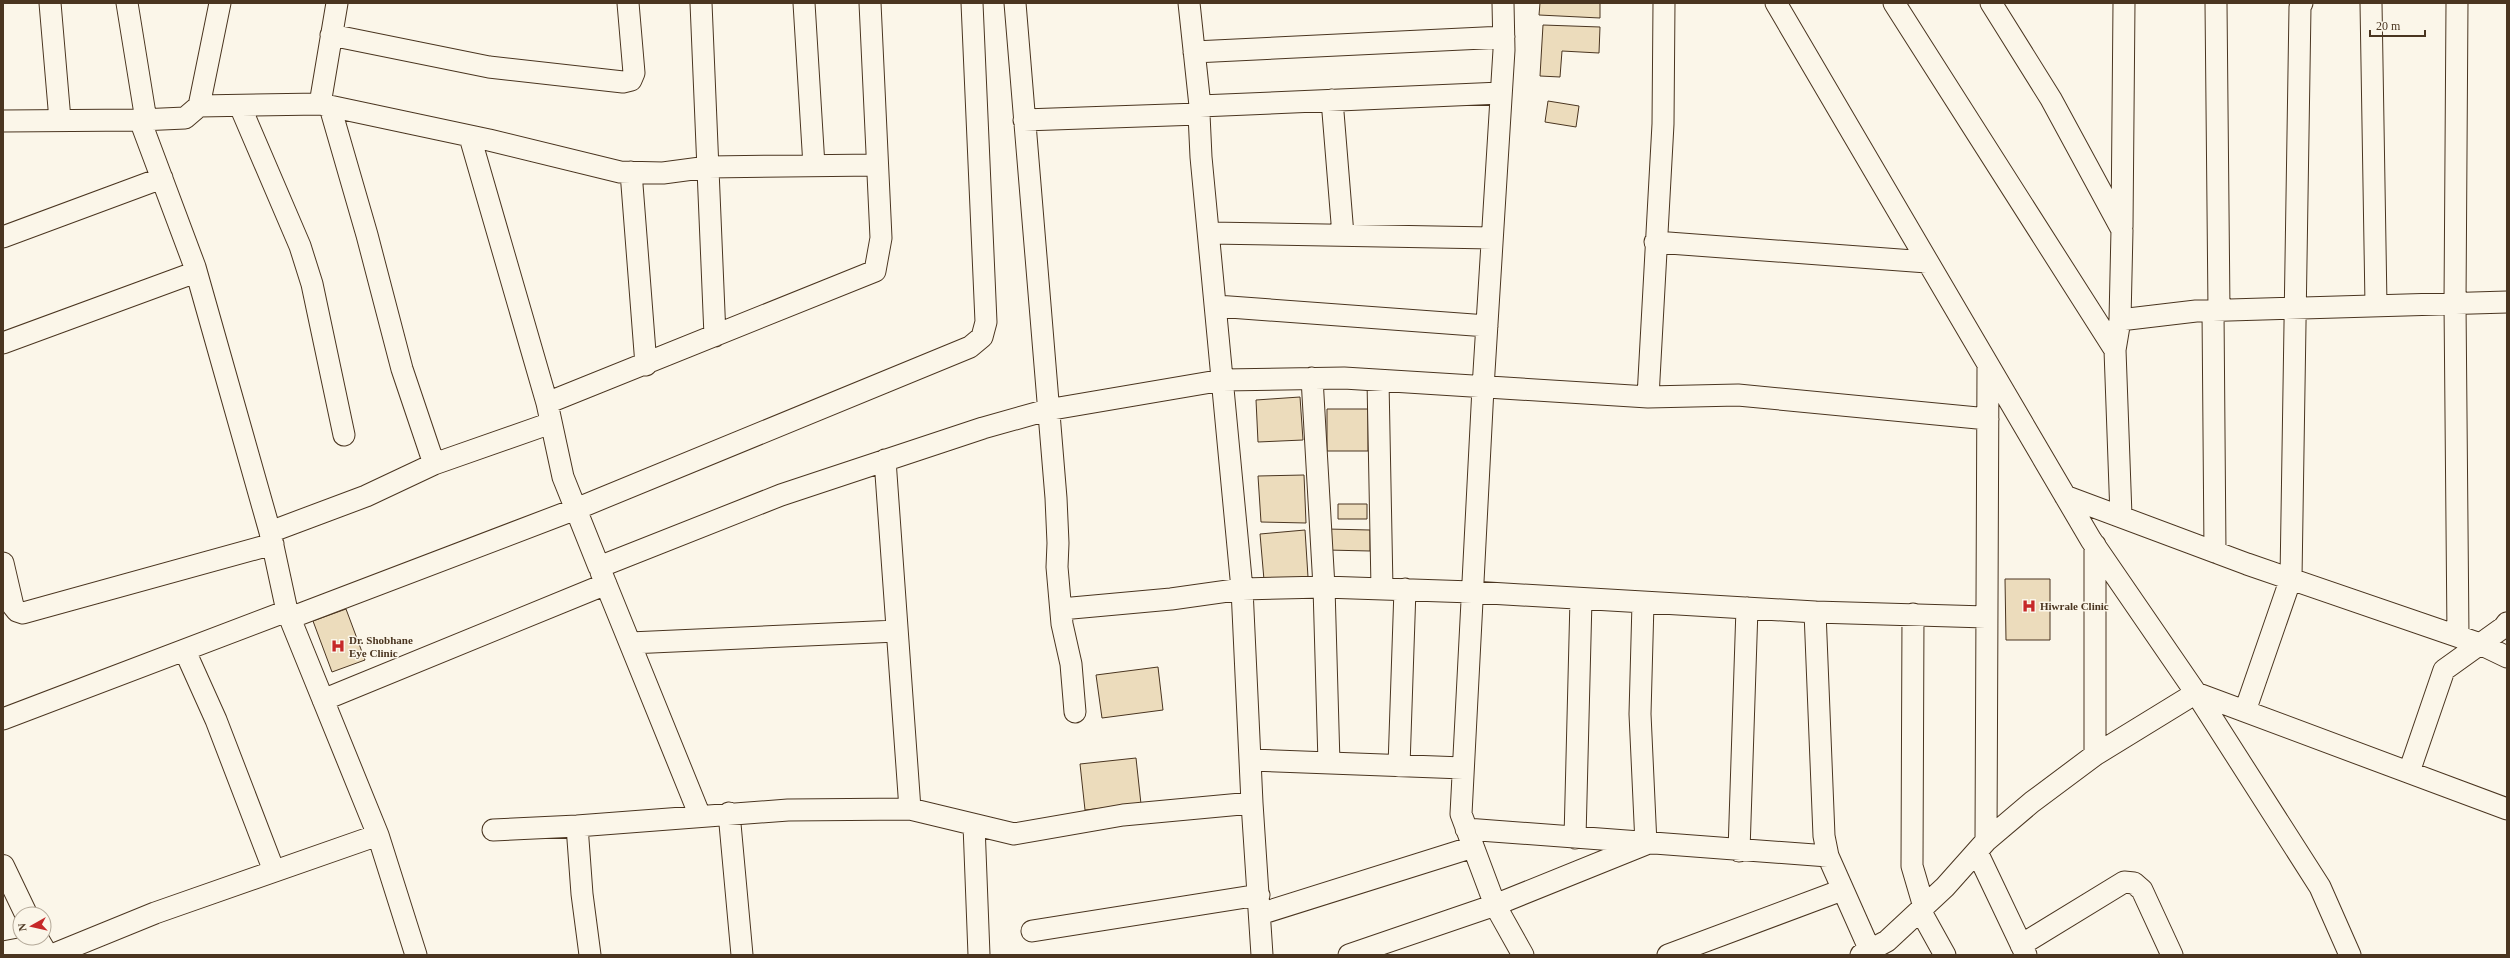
<svg xmlns="http://www.w3.org/2000/svg" width="2510" height="958" font-family="'Times New Roman',serif">
<rect width="100%" height="100%" fill="#fbf6e9"/>
<path fill="#ecdcbc" stroke="#4a3520" d="M 1540,3 L 1600,3 L 1600,18 L 1539,15 Z
M 1543,25 L 1600,27 L 1599,53 L 1562,51 L 1560,77 L 1540,76 Z
M 1548,101 L 1579,106 L 1576,127 L 1545,122 Z
M 1300,397 L 1303,440 L 1258,442 L 1256,400 Z
M 1327,409 L 1368,409 L 1368,451 L 1327,451 Z
M 1304,475 L 1306,523 L 1261,522 L 1258,476 Z
M 1338,504 L 1367,504 L 1367,519 L 1338,519 Z
M 1327,529 L 1370,530 L 1370,551 L 1327,550 Z
M 1305,530 L 1308,577 L 1264,580 L 1260,534 Z
M 2005,579 L 2050,579 L 2050,640 L 2006,640 Z
M 346,609 L 365,660 L 332,672 L 313,621 Z
M 1158,667 L 1163,710 L 1102,718 L 1096,675 Z
M 1136,758 L 1141,804 L 1085,810 L 1080,764 Z"/>
<g fill="none" stroke-linecap="round" stroke-linejoin="round">
<defs>
<path id="minor" d="M 50,3 L 60,120
M 127,3 L 146,120
M 701,3 L 715,336
M 804,3 L 814,166
M 1015,3 L 1056,498 L 1058,543 L 1057,567 L 1062,624 L 1071,664 L 1075,712
M 1189,3 L 1200,106 L 1199,114 L 1201,157 L 1242,589 L 1252,803 L 1262,955
M 1503,3 L 1504,50 L 1483,388 L 1461,814 L 1495,905 L 1523,955
M 1776,3 L 2091,540 L 2196,693 L 2320,887 L 2350,955
M 1894,3 L 2115,350
M 1991,3 L 2051,99 L 2122,230 L 2120,320
M 2216,3 L 2219,310
M 2371,3 L 2376,305
M 2457,3 L 2455,303 L 2458,636
M 331,35 L 489,67 L 623,82 L 631,80 L 634,73 L 628,3
M 1194,52 L 1504,37
M 1332,100 L 1343,235
M 320,104 L 337,3
M 199,106 L 220,3
M 240,106 L 300,246 L 312,284 L 344,435
M 1200,106 L 1501,93
M 140,120 L 195,267 L 270,532 L 287,611 L 378,835 L 416,955
M 1024,120 L 1199,114
M 3,121 L 140,120 L 185,118 L 199,106 L 320,104 L 489,140 L 620,172 L 663,173 L 708,167 L 877,165
M 470,137 L 547,403 L 563,477 L 599,567 L 781,495 L 983,428 L 1047,410 L 1223,380 L 1344,378 L 1648,397 L 1738,395 L 1988,419
M 631,172 L 646,365
M 2122,227 L 2124,3
M 1209,233 L 1492,238
M 3,237 L 162,178
M 1655,242 L 1927,262
M 1216,306 L 1487,326
M 2213,311 L 2215,552
M 3,343 L 196,272
M 1312,378 L 1324,587 L 1329,763
M 1378,381 L 1382,588
M 1648,397 L 1663,124 L 1664,3
M 547,403 L 875,271 L 881,238 L 870,3
M 885,460 L 910,809
M 434,464 L 551,423
M 2065,496 L 2247,564 L 2480,644 L 2507,657
M 2121,516 L 2115,350 L 2120,320 L 2196,311 L 2507,302
M 270,532 L 366,496 L 434,464 L 402,369 L 367,235 L 330,107
M 2095,545 L 2095,755
M 3,563 L 13,606 L 17,611 L 23,613 L 273,544
M 601,572 L 700,816
M 1061,609 L 1171,599 L 1242,589 L 1324,587 L 1472,592 L 1815,612
M 1913,614 L 1912,866 L 1924,907
M 290,618 L 576,509 L 970,347 L 982,337 L 986,322 L 972,3
M 630,643 L 897,631
M 185,651 L 216,720 L 274,871
M 323,700 L 606,584
M 2245,711 L 2291,578 L 2300,7 L 2302,3
M 3,719 L 287,611
M 1250,760 L 1463,768
M 1399,766 L 1405,589
M 2409,772 L 2444,670 L 2504,627 L 2507,623
M 729,813 L 742,955
M 974,825 L 979,955
M 577,826 L 582,894 L 590,955
M 1466,829 L 1828,856
M 493,830 L 577,826 L 788,810 L 910,809 L 1014,834 L 1123,815 L 1252,803
M 1575,838 L 1581,599
M 1986,841 L 1988,366
M 1739,851 L 1747,608
M 1977,852 L 2026,955
M 1920,910 L 1945,955
M 1260,914 L 1473,847
M 1032,931 L 1259,895
M 2021,945 L 2124,882 L 2134,883 L 2142,890 L 2172,955
M 3,952 L 40,945
M 52,955 L 155,913 L 378,835
M 1349,955 L 1495,905 L 1646,844 L 1640,714 L 1643,603
M 1668,955 L 1842,890
M 1861,955 L 1887,941 L 1945,887 L 1986,841 L 2032,802 L 2095,755 L 2196,693 L 2507,809
M 1872,955 L 1828,856 L 1824,836 L 1815,612 L 1986,617"/>
<path id="major" d="M 3,866 L 26,914
M 37,938 L 47,955"/>
</defs>
<use href="#minor" stroke="#4a3520" stroke-width="23"/>
<use href="#major" stroke="#4a3520" stroke-width="24"/>
<use href="#minor" stroke="#fbf6e9" stroke-width="21"/>
<use href="#major" stroke="#fbf6e9" stroke-width="22"/>
</g>
<defs>
<symbol id="hospital-bare" viewBox="-9 -9 18 18"><path d="M-5-5h3v3.5h4V-5h3V5h-3V1.5h-4V5h-3Z" fill="#c62828" stroke="#fbf6e9" stroke-width="2.5" paint-order="stroke"/></symbol>
</defs>
<g fill-rule="evenodd">
<use href="#hospital-bare" x="2019" y="596" width="20" height="20"/>
<use href="#hospital-bare" x="328" y="636" width="20" height="20"/>
</g>
<g text-anchor="middle" stroke-width="3" stroke-linejoin="round" paint-order="stroke">
<g font-size="11" font-weight="bold" fill="#4a3520" stroke="#fbf6e9" text-anchor="start">
<text x="2040" y="610">Hiwrale Clinic</text>
<text x="349" y="644">Dr. Shobhane<tspan x="349" dy="13">Eye Clinic</tspan></text>
</g>
</g>
<rect width="2510" height="958" fill="none" stroke="#4a3520" stroke-width="8"/>
<g transform="translate(32 926) rotate(262)"><circle r="19" fill="#fbf6e9" stroke="#b4a999"/>
<path d="M0-3L7 15L0 10L-7 15Z" fill="#c62828"/>
<text y="-6" font-size="11" font-weight="bold" text-anchor="middle" fill="#4a3520">N</text>
</g>
<path d="M2370 30v6h55v-6" fill="none" stroke="#4a3520" stroke-width="2"/>
<text x="2376" y="30" font-size="12" fill="#4a3520" stroke="#fbf6e9" stroke-width="3" paint-order="stroke">20 m</text>
</svg>
